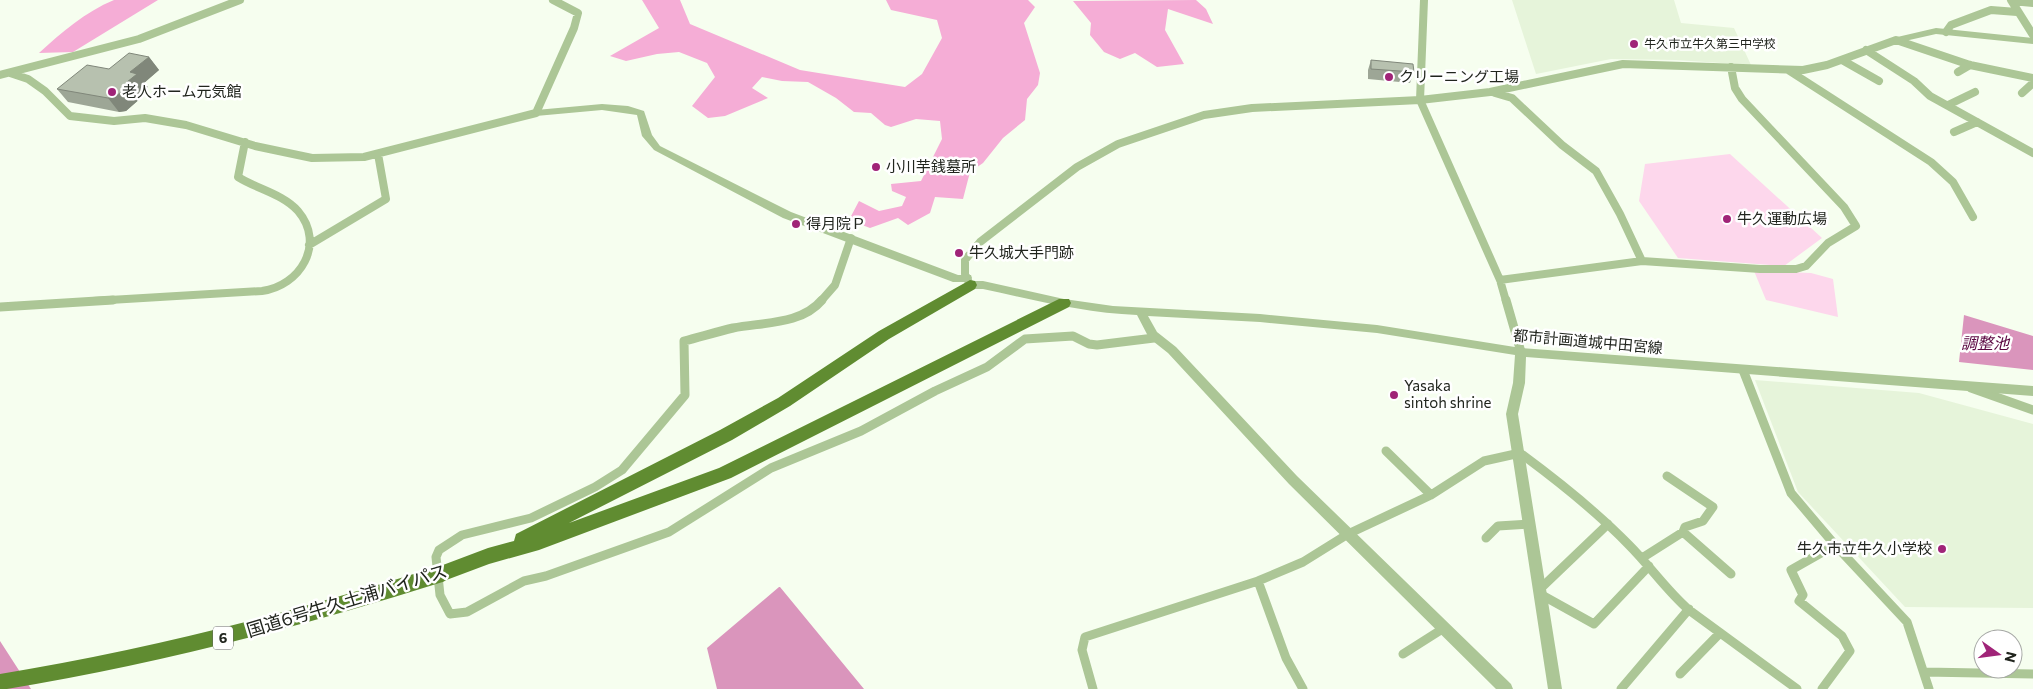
<svg xmlns="http://www.w3.org/2000/svg" width="2033" height="689" font-family="Commissioner,'Noto Sans JP',sans-serif">
<rect width="100%" height="100%" fill="#f6feef"/>
<path fill="#e6f4da" d="M 1512,0 L 1674,0 L 1681,23 L 1734,28 L 1751,65 L 1676,60 L 1611,59 L 1536,74 Z
M 1755,380 L 1919,393 L 2033,424 L 2033,608 L 1905,607 L 1798,492 Z"/>
<path fill="#fdd7ec" d="M 1730,154 L 1822,238 L 1784,266 L 1678,258 L 1639,201 L 1645,164 Z
M 1754,271 L 1811,273 L 1833,279 L 1838,317 L 1766,300 Z"/>
<path fill="#f5add6" d="M 114,0 L 158,0 L 73,52 L 39,53 C 62,32 85,12 114,0 Z
M 642,0 L 680,0 L 690,24 L 800,70 L 905,87 L 922,74 L 942,38 L 937,20 L 891,10 L 886,0 L 1028,0 L 1035,7 L 1024,23 L 1040,73 L 1038,85 L 1027,99 L 1025,120 L 1003,138 L 983,163 L 970,172 L 963,199 L 935,197 L 930,213 L 908,225 L 898,218 L 870,228 L 849,220 L 859,201 L 879,211 L 902,206 L 906,197 L 892,191 L 891,184 L 921,181 L 942,139 L 940,121 L 916,119 L 891,127 L 885,125 L 871,113 L 854,112 L 836,98 L 808,82 L 782,81 L 762,77 L 752,88 L 768,98 L 725,116 L 708,118 L 692,106 L 715,77 L 707,63 L 679,52 L 657,54 L 626,61 L 610,56 L 659,28 Z
M 1196,0 L 1206,9 L 1213,24 L 1168,9 L 1165,30 L 1184,64 L 1157,67 L 1135,53 L 1120,59 L 1104,52 L 1090,35 L 1091,23 L 1073,1 Z"/>
<path fill="#da95bc" d="M 1964,315 L 2033,336 L 2033,370 L 1959,362 Z
M 779,587 L 780,587 L 864,689 L 717,689 L 707,648 Z
M 0,641 L 31,689 L 0,689 Z"/>
<g fill="none" stroke-linecap="round" stroke-linejoin="round">
<path stroke="#acc696" stroke-width="8" d="M 1424,0 L 1420,100 L 1500,280 L 1506,301
M 2011,0 L 2033,35
M 2012,1 L 2033,3
M 1946,32 L 1951,25 L 1991,10 L 2017,12
M 1866,50 L 1914,81 L 1930,96 L 2033,153
M 1842,60 L 1879,81
M 1788,70 L 1931,162 L 1953,182 L 1973,217
M 1958,72 L 1970,65
M 10,73 L 28,79 L 45,91 L 70,116 L 114,121 L 145,118 L 186,125 L 255,146 L 312,158 L 364,157 L 536,113 L 574,28 L 578,13 L 553,0
M 0,75 L 139,39 L 240,0
M 1495,93 L 1512,98 L 1562,145 L 1596,171 L 1620,214 L 1642,261
M 2022,93 L 2033,83
M 1948,105 L 1975,92
M 1954,132 L 1977,122
M 309,245 L 386,199 L 378,154
M 1500,280 L 1642,261 L 1760,269 L 1796,269 L 1806,266 L 1828,243 L 1856,226 L 1844,207 L 1742,99 L 1735,88 L 1731,67
M 970,285 L 965,274 L 965,260 L 980,242 L 1077,167 L 1118,144 L 1204,115 L 1252,108 L 1420,100 L 1490,92 L 1623,64 L 1803,70 L 1827,65 L 1896,40 L 1970,65 L 2033,78
M 93,301 L 262,291 C 300,286 326,244 298,211 C 283,194 257,189 238,177 L 245,142
M 821,301 L 835,285 L 851,238"/>
<path stroke="#acc696" stroke-width="9" d="M 822,300 C 801,325 763,322 733,328 C 716,332 700,337 684,341 L 685,395 L 622,470 L 595,487 L 531,518 L 462,535 L 439,550 L 436,557 L 440,595 L 450,614 L 467,612 L 524,581 L 546,576 L 669,532 L 771,468 L 861,431 L 935,391 L 987,367 L 1025,339 L 1073,336 L 1089,344 L 1097,345 L 1154,338
M 1506,300 L 1521,352
M 0,307 L 113,300
M 1743,370 L 1791,493 L 1835,545 L 1907,622 L 1929,689
M 1971,388 L 2033,410
M 1386,451 L 1431,495
M 1683,532 L 1731,574
M 1486,538 L 1498,526 L 1530,524
M 1642,558 L 1683,532 L 1685,527 L 1703,521 L 1713,507 L 1667,476
M 1258,581 L 1286,658 L 1303,689
M 1540,589 L 1608,524
M 1540,594 L 1594,624 L 1649,566
M 1403,654 L 1444,628
M 1925,672 L 2033,674
M 1680,674 L 1720,633
M 1093,689 L 1082,650 L 1085,637 L 1258,581 L 1303,562 L 1348,534 L 1431,495 L 1484,461 L 1520,453 C 1558,481 1596,511 1629,545 C 1650,566 1667,591 1689,610 L 1797,689
M 1621,689 L 1689,609
M 1822,689 L 1850,651 L 1842,636 L 1799,601 L 1803,595 L 1791,570 L 1835,545"/>
<path fill="#acc696" fill-rule="evenodd" d="M 1936,28 L 2033,38 L 2033,44 L 1936,34 L 1896,43 L 1892,40 L 1893,38 Z
M 602,104 L 628,106 L 644,111 L 652,135 L 660,146 L 791,212 L 958,275 L 971,275 L 972,278 L 970,281 L 983,281 L 1064,299 L 1113,306 L 1260,314 L 1377,325 L 1521,348 L 2033,386 L 2033,396 L 1526,357 L 1525,383 L 1518,414 L 1562,689 L 1548,689 L 1506,414 L 1513,383 L 1515,355 L 1377,333 L 1260,322 L 1148,316 L 1157,332 L 1176,347 L 1297,476 L 1511,684 L 1513,689 L 1496,689 L 1289,484 L 1168,353 L 1149,338 L 1137,315 C 1085,313 1034,300 983,289 L 970,289 L 965,285 L 967,282 L 953,282 L 783,218 L 654,150 L 642,136 L 637,115 L 602,110 L 536,116 L 531,113 L 536,110 Z"/>
<path fill="#608c31" fill-rule="evenodd" d="M 970,280 L 975,281 L 977,285 L 975,289 L 889,339 L 790,406 L 732,440 L 569,523 L 719,468 L 1059,299 L 1069,299 L 1071,303 L 1069,307 L 731,478 L 539,550 L 489,564 L 441,582 L 435,580 L 432,574 L 435,568 L 488,548 L 514,541 L 516,534 L 720,430 L 778,398 L 879,331 Z"/>
<path stroke="#608c31" stroke-width="16" d="M 0,682 C 150,658 296,620 441,574"/>
</g>
<path fill="#9da696" d="M 149,57 L 159,70 L 144,83 L 148,87 L 140,94 L 142,97 L 126,111 L 119,112 L 68,102 L 57,89 L 109,69 Z
M 1371,60 L 1414,72 L 1410,83 L 1368,79 L 1368,70 Z"/>
<path fill="#80877a" d="M 149,57 L 159,70 L 144,83 L 148,87 L 140,94 L 142,97 L 126,111 L 119,112 L 108,98 L 127,82 L 130,72 Z"/>
<path fill="#b7c1af" stroke="#80877a" d="M 129,53 L 149,57 L 130,72 L 137,74 L 127,82 L 132,83 L 115,97 L 108,98 L 57,89 L 87,65 L 109,69 Z
M 1371,60 L 1413,64 L 1414,72 L 1371,69 Z"/>
<g fill="#a02478" stroke="#fff" stroke-width="2">
<circle cx="1634" cy="44" r="5"/>
<circle cx="1389" cy="77" r="5"/>
<circle cx="112" cy="92" r="5"/>
<circle cx="876" cy="167" r="5"/>
<circle cx="1727" cy="219" r="5"/>
<circle cx="796" cy="224" r="5"/>
<circle cx="959" cy="253" r="5"/>
<circle cx="1394" cy="395" r="5"/>
<circle cx="1942" cy="549" r="5"/>
</g>
<g text-anchor="middle" stroke-width="5" stroke-linejoin="round" paint-order="stroke">
<g font-size="12" fill="#21251e" stroke="#fff" text-anchor="start">
<text x="1644" y="48">牛久市立牛久第三中学校</text>
</g>
<rect fill="#fff" stroke="#646662" stroke-width="1" x="213" y="626.5" width="20" height="23" rx="4"/>
<g font-size="14" font-weight="bold" fill="#21251e">
<text x="223" y="643">6</text>
</g>
<g font-size="15" fill="#21251e" stroke="#fff" text-anchor="start">
<text x="1399" y="82">クリーニング工場</text>
<text x="122" y="97">老人ホーム元気館</text>
<text x="886" y="172">小川芋銭墓所</text>
<text x="1737" y="224">牛久運動広場</text>
<text x="806" y="229">得月院Ｐ</text>
<text x="969" y="258">牛久城大手門跡</text>
<text x="1404" y="391">Yasaka<tspan x="1404" dy="17">sintoh shrine</tspan></text>
<text x="1932" y="554" text-anchor="end">牛久市立牛久小学校</text>
</g>
<g font-size="15" fill="#21251e" stroke="#fff">
<text transform="translate(1588 342) rotate(5)" y="5">都市計画道城中田宮線</text>
</g>
<g font-size="16" font-style="italic" fill="#5a0641" stroke="#fff">
<text x="1985" y="349">調整池</text>
</g>
<g font-size="18" fill="#21251e" stroke="#fff">
<text transform="translate(347 601) rotate(-17)" y="6">国道6号牛久土浦バイパス</text>
</g>
</g>
<g transform="translate(1998 654) rotate(104)"><circle r="24" fill="#ffffff" stroke="#a6a8a5"/>
<path d="M0-4L9 19L0 12L-9 19Z" fill="#a02478"/>
<text y="-8" font-size="14" font-weight="bold" text-anchor="middle" fill="#21251e">N</text>
</g>
</svg>
